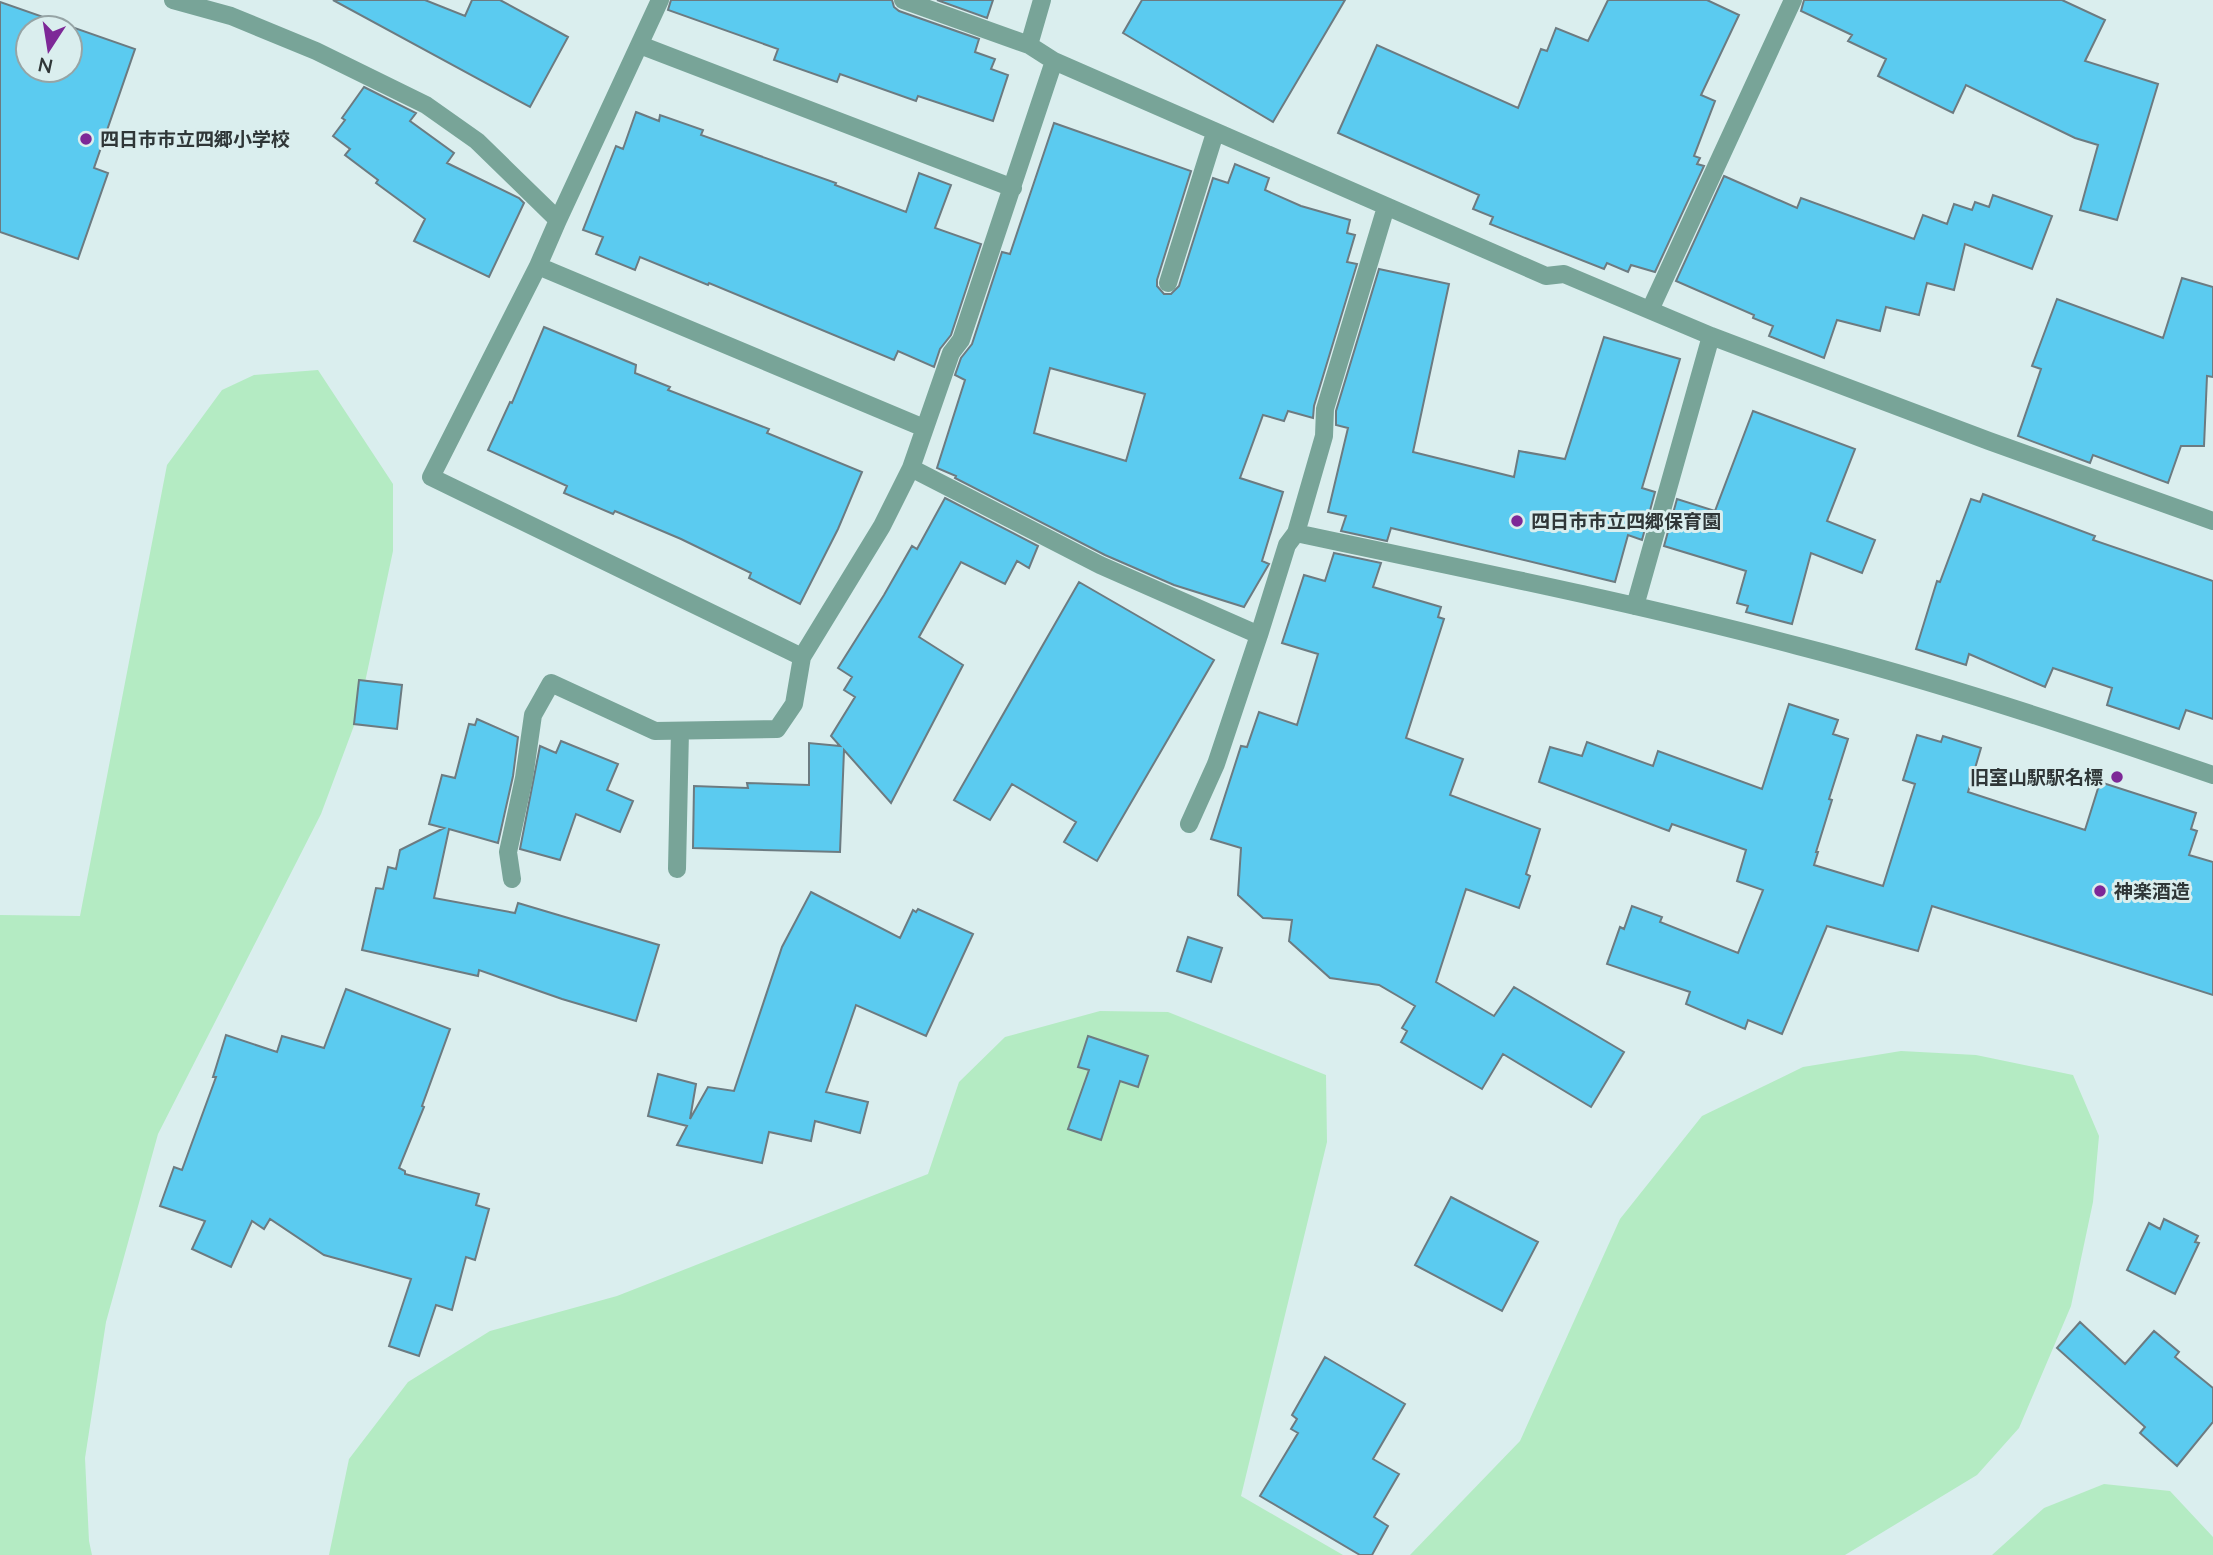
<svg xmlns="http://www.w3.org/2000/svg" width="2213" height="1555" font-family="Lato,'Noto Sans JP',sans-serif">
<rect width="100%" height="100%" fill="#daeeee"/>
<path fill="#b4ebc3" d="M 318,370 L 393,484 L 393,551 L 358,715 L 321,814 L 158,1134 L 106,1322 L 85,1458 L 89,1541 L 92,1555 L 0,1555 L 0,915 L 80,916 L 167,465 L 222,390 L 254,375 Z
M 1100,1011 L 1168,1012 L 1326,1075 L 1327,1142 L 1241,1496 L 1343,1555 L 329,1555 L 349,1459 L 408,1382 L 490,1331 L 617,1296 L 928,1174 L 959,1082 L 1005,1037 Z
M 1901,1051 L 1976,1055 L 2073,1075 L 2099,1136 L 2093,1202 L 2071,1306 L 2019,1428 L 1977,1475 L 1845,1555 L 1410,1555 L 1520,1441 L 1620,1219 L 1702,1116 L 1803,1067 Z
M 2104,1484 L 2170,1491 L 2213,1537 L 2213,1555 L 1992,1555 L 2044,1508 Z"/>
<path fill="#5bcbf0" stroke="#6c7b81" stroke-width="2" fill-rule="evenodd" d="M 333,0 L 425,0 L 465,16 L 472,0 L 500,0 L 568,37 L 530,107 Z
M 671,0 L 892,0 L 894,7 L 899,11 L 979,39 L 975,52 L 995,59 L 991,69 L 1008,75 L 993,121 L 918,96 L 916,101 L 840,74 L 837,82 L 774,60 L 778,49 L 668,10 Z
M 937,0 L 993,0 L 987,18 Z
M 1142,0 L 1345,0 L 1273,122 L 1123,33 Z
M 1608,0 L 1707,0 L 1739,15 L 1701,95 L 1715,101 L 1694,156 L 1700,158 L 1697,164 L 1704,166 L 1655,272 L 1631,265 L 1628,272 L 1607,263 L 1604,269 L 1490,224 L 1493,217 L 1473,209 L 1479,195 L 1338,133 L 1377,45 L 1518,108 L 1541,49 L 1547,51 L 1556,28 L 1588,41 Z
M 1804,0 L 2062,0 L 2105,20 L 2085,61 L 2158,84 L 2117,220 L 2080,210 L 2098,145 L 2075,138 L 1966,85 L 1953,113 L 1878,76 L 1886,59 L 1848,41 L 1852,35 L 1801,11 Z
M 0,2 L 135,49 L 94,168 L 108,173 L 78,259 L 0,232 ZM 28,28 L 70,28 L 70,70 L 28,70 Z
M 364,87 L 416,113 L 410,121 L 454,153 L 447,163 L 519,198 L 524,203 L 489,277 L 414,241 L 425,219 L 376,183 L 378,180 L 345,155 L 350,149 L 333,136 L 345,120 L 342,118 Z
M 636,112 L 659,121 L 660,115 L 703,130 L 701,135 L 836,183 L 835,185 L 906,212 L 919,173 L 951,185 L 935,228 L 981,244 L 951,335 L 940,349 L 934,367 L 898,351 L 894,360 L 709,283 L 708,285 L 640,257 L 635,270 L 596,254 L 603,237 L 583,230 L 616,146 L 623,149 Z
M 1054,123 L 1191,171 L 1157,280 L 1157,286 L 1164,294 L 1171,294 L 1179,286 L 1213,178 L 1228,183 L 1235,164 L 1269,178 L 1265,190 L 1301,206 L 1350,220 L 1347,233 L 1355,235 L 1347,262 L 1357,264 L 1314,406 L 1313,418 L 1288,411 L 1284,421 L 1263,415 L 1240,478 L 1283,492 L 1262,561 L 1269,564 L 1244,607 L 1174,585 L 1105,555 L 955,478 L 956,476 L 937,468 L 965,380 L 955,375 L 961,358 L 972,344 L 1002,252 L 1010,254 ZM 1050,368 L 1145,394 L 1126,461 L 1034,433 Z
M 1724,176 L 1797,208 L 1801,198 L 1914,239 L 1923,215 L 1947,224 L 1954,204 L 1972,210 L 1975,202 L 1989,207 L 1993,195 L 2052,216 L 2032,269 L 1965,244 L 1954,290 L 1927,283 L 1919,315 L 1886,307 L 1880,331 L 1837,320 L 1824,358 L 1769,336 L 1773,326 L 1753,318 L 1754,315 L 1676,281 Z
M 1379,269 L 1449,284 L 1413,452 L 1514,477 L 1519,451 L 1565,459 L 1604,337 L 1680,359 L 1642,488 L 1655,492 L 1642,540 L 1628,535 L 1615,582 L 1391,528 L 1387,541 L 1341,531 L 1346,516 L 1328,512 L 1348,428 L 1336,425 L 1336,411 Z
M 2182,278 L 2213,287 L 2213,377 L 2207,376 L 2204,446 L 2181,446 L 2168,483 L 2093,455 L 2090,463 L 2018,436 L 2041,369 L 2032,366 L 2057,299 L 2163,338 Z
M 544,327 L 636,365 L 635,373 L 670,387 L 668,390 L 769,429 L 767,433 L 862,472 L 838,529 L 800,604 L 749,578 L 751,573 L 681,539 L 615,511 L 613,514 L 564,493 L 567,486 L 488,450 L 510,402 L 512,403 Z
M 1753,411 L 1855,449 L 1827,521 L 1875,540 L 1862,573 L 1811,553 L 1792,624 L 1746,612 L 1748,606 L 1737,603 L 1746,571 L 1664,546 L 1677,499 L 1715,511 Z
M 1983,494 L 2095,536 L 2093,540 L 2213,581 L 2213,719 L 2186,710 L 2179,729 L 2107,705 L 2112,688 L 2053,668 L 2045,687 L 1969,654 L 1966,665 L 1916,649 L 1937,581 L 1940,582 L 1971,499 L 1980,502 Z
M 945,498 L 1038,546 L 1029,568 L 1017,561 L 1005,584 L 961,562 L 919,637 L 963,665 L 891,803 L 844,750 L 840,852 L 693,848 L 694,786 L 748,788 L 747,783 L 809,785 L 809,743 L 840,746 L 831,736 L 855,697 L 844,690 L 852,677 L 838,668 L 884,595 L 912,546 L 917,549 Z
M 1334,553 L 1381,563 L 1373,587 L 1441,607 L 1438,617 L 1444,619 L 1406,738 L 1463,759 L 1450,795 L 1540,829 L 1526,874 L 1530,876 L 1519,908 L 1466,889 L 1436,982 L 1494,1016 L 1514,987 L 1624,1052 L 1591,1107 L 1503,1054 L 1482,1089 L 1401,1042 L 1407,1031 L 1402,1028 L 1415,1006 L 1379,985 L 1330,978 L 1289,941 L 1292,920 L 1263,918 L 1238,895 L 1241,848 L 1211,839 L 1241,746 L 1247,747 L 1259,712 L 1297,725 L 1318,654 L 1282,643 L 1304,575 L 1325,581 Z
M 1079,582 L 1214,660 L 1097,861 L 1064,842 L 1076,822 L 1012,784 L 990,820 L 954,800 Z
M 359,680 L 402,685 L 397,729 L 354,724 Z
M 1789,704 L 1838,720 L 1833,734 L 1848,739 L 1829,799 L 1832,800 L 1816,852 L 1818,852 L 1814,865 L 1883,886 L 1915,784 L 1903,780 L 1917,735 L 1941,742 L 1943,736 L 1981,748 L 1968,792 L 2085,830 L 2100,782 L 2196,813 L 2191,829 L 2197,831 L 2189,855 L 2213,862 L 2213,995 L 1932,906 L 1918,951 L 1827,926 L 1782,1034 L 1748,1020 L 1745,1029 L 1686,1004 L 1690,992 L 1607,964 L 1620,927 L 1624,929 L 1632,906 L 1662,917 L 1660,922 L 1738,953 L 1763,890 L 1737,881 L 1746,850 L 1672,824 L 1669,831 L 1539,782 L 1550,747 L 1582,756 L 1587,742 L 1653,766 L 1658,751 L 1762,789 Z
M 477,719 L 518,737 L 513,776 L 498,843 L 449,829 L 434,898 L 515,913 L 518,903 L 659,945 L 636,1021 L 562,999 L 479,970 L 478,976 L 362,950 L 376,888 L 383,889 L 388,867 L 396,869 L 400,850 L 444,828 L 429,824 L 442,775 L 455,778 L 469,724 L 475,725 Z
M 561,741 L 618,764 L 607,790 L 633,801 L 620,832 L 576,814 L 560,860 L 520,849 L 540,746 L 556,753 Z
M 811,892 L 900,938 L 913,910 L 916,912 L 918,909 L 973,934 L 926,1036 L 856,1005 L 826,1092 L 868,1102 L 860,1133 L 815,1121 L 811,1141 L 769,1132 L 762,1163 L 677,1145 L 687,1126 L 648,1116 L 658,1074 L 696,1084 L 690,1119 L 708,1087 L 734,1091 L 782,947 Z
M 1188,937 L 1222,948 L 1211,982 L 1177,971 Z
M 346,989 L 450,1029 L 422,1106 L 424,1107 L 399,1168 L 405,1171 L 405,1174 L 479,1194 L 476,1205 L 489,1209 L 475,1260 L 466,1257 L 452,1310 L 436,1305 L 419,1356 L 389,1346 L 411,1279 L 324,1255 L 270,1219 L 264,1229 L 252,1221 L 231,1267 L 192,1249 L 205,1221 L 160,1206 L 174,1167 L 182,1170 L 216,1077 L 213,1077 L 226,1035 L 277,1052 L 282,1036 L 324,1048 Z
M 1088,1036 L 1148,1056 L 1138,1087 L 1120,1081 L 1101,1140 L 1068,1129 L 1089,1070 L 1078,1067 Z
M 1451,1197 L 1538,1242 L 1502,1311 L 1415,1265 Z
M 2164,1219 L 2198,1236 L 2195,1242 L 2199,1243 L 2175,1294 L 2127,1270 L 2149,1223 L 2160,1229 Z
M 2080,1322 L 2125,1364 L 2154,1331 L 2179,1352 L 2175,1357 L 2213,1388 L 2213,1422 L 2177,1466 L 2140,1433 L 2145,1427 L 2057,1348 Z
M 1325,1357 L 1405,1404 L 1373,1459 L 1399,1474 L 1374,1517 L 1388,1526 L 1372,1555 L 1360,1555 L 1260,1496 L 1298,1433 L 1291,1429 L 1297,1419 L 1292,1415 Z"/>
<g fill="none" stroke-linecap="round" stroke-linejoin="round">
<path stroke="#78a498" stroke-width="18" d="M 173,0 L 231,16 L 316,51 L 426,105 L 477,141 L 558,220 L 660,0
M 903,0 L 1029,45 L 1054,61 L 1546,276 L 1564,274 L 1711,336 L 1989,441 L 2213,521
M 640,45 L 1013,188
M 1029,45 L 1042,0
M 558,220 L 538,266 L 431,477 L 802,657
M 538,266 L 924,428
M 1168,283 L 1215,133
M 1650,310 L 1793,0
M 911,468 L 1100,565 L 1259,635 L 1216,764 L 1189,824
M 1296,533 C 1464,569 1632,602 1798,646 C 1939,682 2076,728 2213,775
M 1635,606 L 1711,336
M 1259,635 L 1287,545 L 1296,533 L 1324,436 L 1325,409 L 1386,207
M 677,869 L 680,731
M 512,879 L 508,852 L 524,778 L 533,715 L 551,683 L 655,731 L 777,729 L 794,704 L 802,657 L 882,526 L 911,468 L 951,353 L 961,340 L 1054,61"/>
</g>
<g fill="#7d2897" stroke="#daeeee" stroke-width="2.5">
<circle cx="86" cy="139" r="7"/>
<circle cx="1517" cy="521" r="7"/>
<circle cx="2117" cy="777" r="7"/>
<circle cx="2100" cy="891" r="7"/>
</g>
<g text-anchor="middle" stroke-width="6" stroke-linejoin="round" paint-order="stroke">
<g font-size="19" font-weight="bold" fill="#2f3637" stroke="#daeeee" text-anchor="start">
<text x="100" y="146">四日市市立四郷小学校</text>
<text x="1531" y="528">四日市市立四郷保育園</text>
<text x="2103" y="784" text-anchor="end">旧室山駅駅名標</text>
<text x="2114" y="898">神楽酒造</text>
</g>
</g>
<g transform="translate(49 49) rotate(192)"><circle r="33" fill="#daeeee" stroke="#96a4a5" stroke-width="2"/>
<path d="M0-5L12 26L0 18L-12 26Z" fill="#7d2897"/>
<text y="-10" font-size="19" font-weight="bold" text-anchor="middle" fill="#2f3637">N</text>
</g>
</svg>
